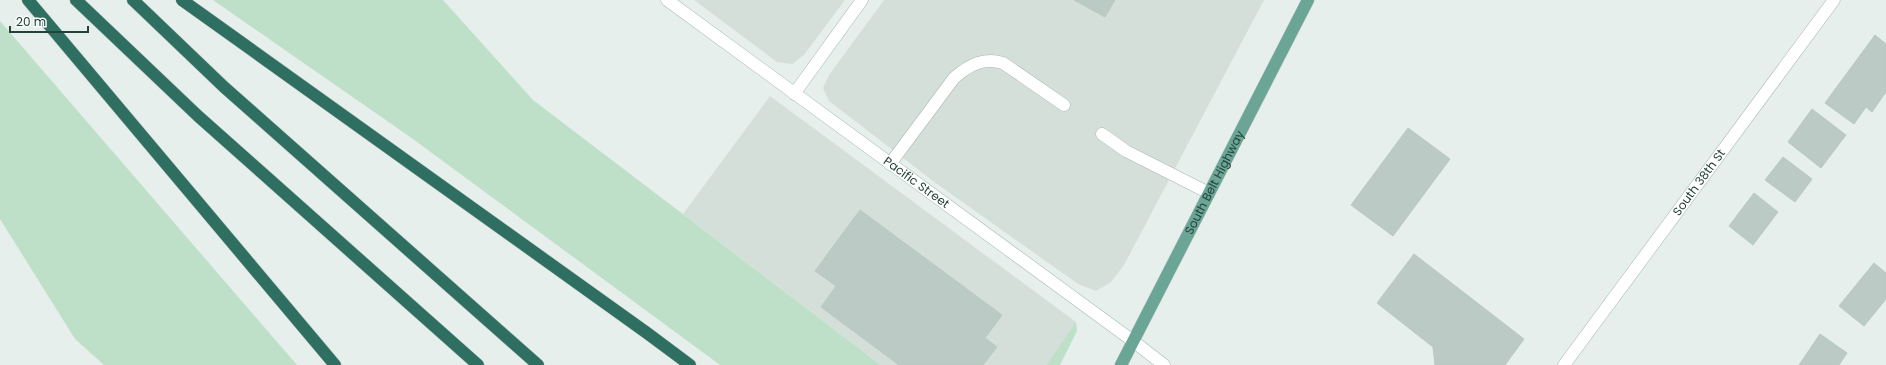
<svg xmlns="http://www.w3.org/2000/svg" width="1886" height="365" font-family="Poppins,sans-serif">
<rect width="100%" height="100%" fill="#e6efeb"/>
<path fill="#d4dfda" d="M 694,0 L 845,0 L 804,55 L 792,64 L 777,62 Z
M 884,0 L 1264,0 L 1124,265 L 1111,282 L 1096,291 L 1078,284 L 933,181 L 829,101 L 823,88 L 829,75 Z
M 770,96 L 1076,322 L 1046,365 L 881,365 L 683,214 Z"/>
<path fill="#bfe0c8" d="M 213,0 L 443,0 L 533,100 L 881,365 L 720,365 L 413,139 Z
M 0,21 L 297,365 L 104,365 L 75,339 L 0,219 Z
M 1076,322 L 1077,331 L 1060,365 L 1046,365 Z"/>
<path fill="#bbcac4" stroke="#b8c9c2" d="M 1074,0 L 1115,0 L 1105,17 Z
M 1875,35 L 1886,44 L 1886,92 L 1872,112 L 1866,107 L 1854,124 L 1825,103 Z
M 1812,109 L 1846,135 L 1821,168 L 1788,142 Z
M 1408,128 L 1450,159 L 1393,236 L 1351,205 Z
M 1783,157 L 1812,179 L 1795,202 L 1765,180 Z
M 1754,193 L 1778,212 L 1753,245 L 1729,226 Z
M 860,210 L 1002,315 L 985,338 L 997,347 L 983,365 L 899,365 L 821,307 L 836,286 L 815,271 Z
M 1414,254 L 1524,339 L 1505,365 L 1435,365 L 1433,347 L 1377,303 Z
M 1874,263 L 1886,273 L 1886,299 L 1864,326 L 1839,306 Z
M 1820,334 L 1847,353 L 1839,365 L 1799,365 Z"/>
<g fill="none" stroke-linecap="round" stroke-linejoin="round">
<defs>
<path id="lane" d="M 1102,134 L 1126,151 L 1209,193
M 890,164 L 954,78 C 969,65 983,57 1003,63 L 1064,105"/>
<g id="street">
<path d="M 794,94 L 862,0"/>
<path d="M 1133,341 L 1164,365"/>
<path id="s1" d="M 1564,365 L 1834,0"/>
</g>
<g id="secondary">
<path id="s2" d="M 667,0 L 1133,341"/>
</g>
<g id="primary">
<path id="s3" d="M 1121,365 L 1308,0"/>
</g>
<path id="highway" d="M 28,0 L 335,365
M 76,0 L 198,116 L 478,365
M 133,0 L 224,87 L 538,365
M 182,0 L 647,333 L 690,365"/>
</defs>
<use href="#lane" stroke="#a8b8b2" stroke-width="13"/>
<use href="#street" stroke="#a8b8b2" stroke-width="13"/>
<use href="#secondary" stroke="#a4bbb3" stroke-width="13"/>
<use href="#primary" stroke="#c2cac8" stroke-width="13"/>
<use href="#highway" stroke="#c2cac8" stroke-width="13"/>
<use href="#lane" stroke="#fff" stroke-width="12"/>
<use href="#street" stroke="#fff" stroke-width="12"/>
<use href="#secondary" stroke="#fff" stroke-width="12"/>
<use href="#primary" stroke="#6aa596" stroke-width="12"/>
<use href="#highway" stroke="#2f6f62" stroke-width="12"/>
</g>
<g text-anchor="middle" stroke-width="3" stroke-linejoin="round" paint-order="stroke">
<g font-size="12" fill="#24423a" stroke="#f7fbf9">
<text dy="4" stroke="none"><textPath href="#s3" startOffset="205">South Belt Highway</textPath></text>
<text dy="4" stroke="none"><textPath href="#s1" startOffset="227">South 38th St</textPath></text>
<text dy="4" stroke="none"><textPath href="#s2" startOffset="309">Pacific Street</textPath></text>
</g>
</g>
<path d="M10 26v6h78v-6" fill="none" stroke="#24423a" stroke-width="2"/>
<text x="16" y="26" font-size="12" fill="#24423a" stroke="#f7fbf9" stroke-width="3" paint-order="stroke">20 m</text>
</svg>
